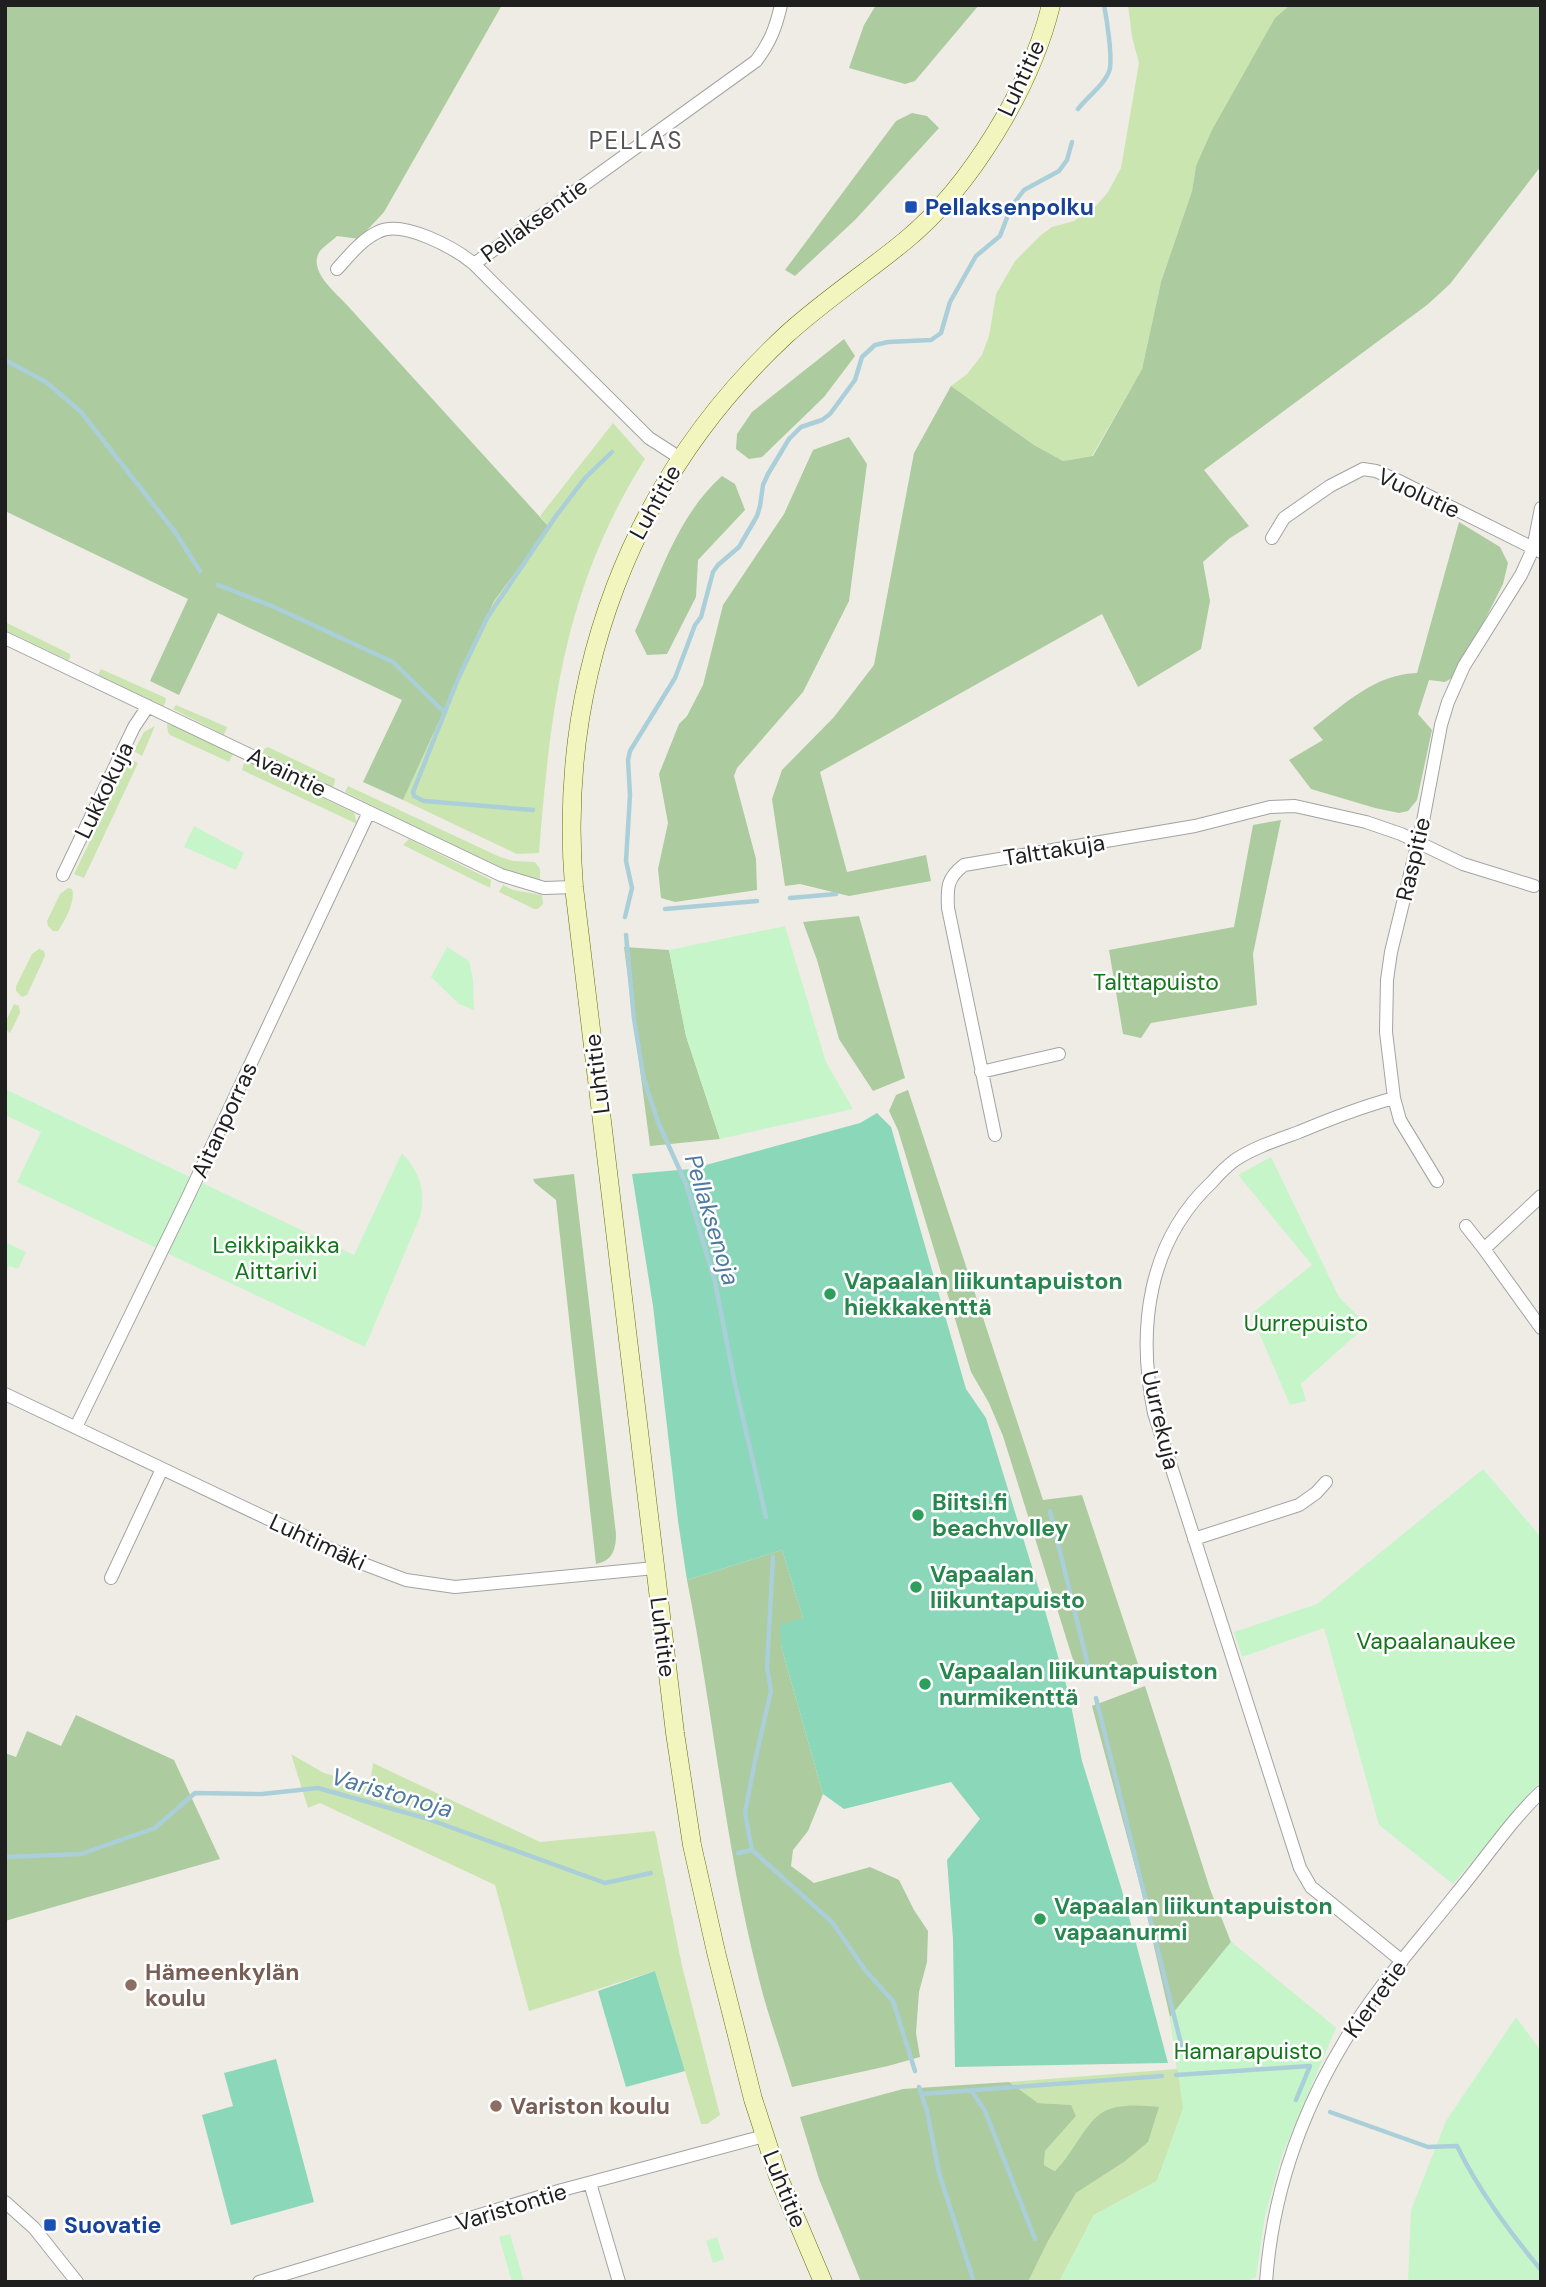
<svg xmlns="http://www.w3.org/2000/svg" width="1546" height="2287" font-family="'DM Sans',sans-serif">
<rect width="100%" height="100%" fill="#efece6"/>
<path fill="#cbe5b0" d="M 1128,5 L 1290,5 L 1275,19 L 1196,166 L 1192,191 L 1161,282 L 1142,369 L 1092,456 L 1063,461 L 1034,445 L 951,386 L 967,374 L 982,355 L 989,336 L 996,294 L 1015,261 L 1041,235 L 1052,227 L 1074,221 L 1096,206 L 1108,192 L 1121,168 L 1139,63 L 1132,37 Z
M 613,423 L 645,459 C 564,588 551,705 539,853 L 517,854 L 403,800 L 494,601 L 549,527 L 540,516 Z
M 5,622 L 70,654 L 70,658 L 68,660 L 5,630 Z
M 101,669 L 166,698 L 165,704 L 163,706 L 98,675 Z
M 176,705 L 227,727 L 224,735 L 173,709 Z
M 167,724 L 172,725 L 233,754 L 229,762 L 170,735 L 168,732 Z
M 155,726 L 142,756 L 134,751 L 144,732 Z
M 268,747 L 335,779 L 334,785 L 333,787 L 263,753 L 264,749 Z
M 130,759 L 138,763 L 84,878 L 74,874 Z
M 247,761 L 354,813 L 357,824 L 242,770 L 244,763 Z
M 348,786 L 500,857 L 513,861 L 535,862 L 540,869 L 540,879 L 525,877 L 500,868 L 345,792 Z
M 409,839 L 491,880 L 490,888 L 403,845 Z
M 503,885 L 513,890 L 542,895 L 543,904 L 538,909 L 534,909 L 499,892 Z
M 68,888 L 72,889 C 76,900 65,921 58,931 L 53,931 L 48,926 L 47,921 L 60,894 Z
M 39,949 L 44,951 L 45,956 L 27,995 L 22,997 L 16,991 L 16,986 L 32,954 Z
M 14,1004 L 19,1006 L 20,1013 L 10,1033 L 7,1031 L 5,1023 Z
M 291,1754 L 324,1773 L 370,1786 L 373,1763 L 540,1842 L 655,1831 L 682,1966 L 720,2115 L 707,2124 L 701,2124 L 655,1971 L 529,2011 L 495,1885 L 320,1803 L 308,1808 Z
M 1231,1942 L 1336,2028 L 1174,2135 L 1157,2181 L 1094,2215 L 1059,2282 L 1028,2282 L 1047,2243 L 1076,2193 L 1124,2162 L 1084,2134 L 1068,2157 L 1056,2171 L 1044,2165 L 1045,2151 L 1076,2116 L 1070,2105 L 1038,2103 L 1009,2082 L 1177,2069 L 1170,2017 Z"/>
<path fill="#accb9e" d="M 5,5 L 502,5 L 384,212 L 359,239 L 337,236 C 332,241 324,246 320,251 C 307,270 335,292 346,304 L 549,527 L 494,601 L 403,800 L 363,782 L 402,700 L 218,613 L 179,695 L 150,681 L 188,599 L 5,511 Z
M 876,5 L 979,5 L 915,81 L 905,84 L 849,68 L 864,25 Z
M 1290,5 L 1541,5 L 1541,166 L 1450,284 L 1427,305 L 1204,470 L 1249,526 L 1230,538 L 1203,562 L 1210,601 L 1201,649 L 1138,687 L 1102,614 L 820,772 L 847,872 L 926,855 L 931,881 L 849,896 L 800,884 L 785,886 L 772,799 L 782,770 L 834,717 L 874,665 L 914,453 L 951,386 L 1034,445 L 1063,461 L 1093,456 L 1142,369 L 1161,282 L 1192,191 L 1196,166 L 1212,130 L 1275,18 Z
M 912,113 L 927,116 L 939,128 L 856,219 L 795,276 L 785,270 L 896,121 Z
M 844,339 L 855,356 L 824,397 L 762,457 L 749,459 L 736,449 L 737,434 L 752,412 Z
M 849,437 L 867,464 L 849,601 L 803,692 L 737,768 L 734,776 L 756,859 L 757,890 L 675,902 L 661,898 L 658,869 L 668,823 L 659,774 L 679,724 L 687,716 L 703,685 L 723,605 L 784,514 L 813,450 Z
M 722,476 L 735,484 L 745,510 L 698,560 L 696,597 L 667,654 L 647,655 L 635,631 C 659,578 677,516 722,476 Z
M 1459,522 L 1500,547 L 1508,563 L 1503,584 L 1457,675 L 1445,682 L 1429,680 L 1418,714 L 1432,730 L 1417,800 L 1408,811 L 1399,813 L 1375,808 L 1311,789 L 1289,760 L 1323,740 L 1313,728 C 1345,704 1375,674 1417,673 Z
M 1281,820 L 1253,954 L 1257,1005 L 1151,1023 L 1141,1038 L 1123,1034 L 1109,950 L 1234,927 L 1253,825 Z
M 859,916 L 905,1078 L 873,1091 L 839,1039 L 817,960 L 803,922 Z
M 624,947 L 669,950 L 686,1036 L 720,1139 L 650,1146 Z
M 908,1090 L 1043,1500 L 1082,1495 L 1138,1664 L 1079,1679 L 1003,1436 L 989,1403 L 971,1372 L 898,1130 L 889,1111 L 896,1095 Z
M 574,1174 L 616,1534 C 616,1550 612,1561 596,1564 L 556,1200 L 535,1183 L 533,1179 Z
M 782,1550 L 803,1618 L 781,1646 L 823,1794 L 808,1831 L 793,1850 L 791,1866 L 814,1883 L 870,1867 L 899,1880 L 914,1910 L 928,1931 L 927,1962 L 919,1992 L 916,2033 L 920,2057 L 888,2066 L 792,2087 C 781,2050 767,2013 758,1975 C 725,1845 713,1711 687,1580 Z
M 1145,1686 L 1210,1889 L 1231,1942 L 1170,2017 L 1140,1885 L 1092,1706 Z
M 76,1715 L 174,1760 L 220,1859 L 5,1921 L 5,1753 L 16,1757 L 27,1731 L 61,1746 Z
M 1009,2082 L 1038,2103 L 1071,2105 L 1076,2116 L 1045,2151 L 1044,2165 L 1055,2171 C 1072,2155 1083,2127 1100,2114 C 1114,2103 1142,2105 1159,2107 L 1148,2142 L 1124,2162 L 1076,2193 L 1047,2243 L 1028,2282 L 861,2282 L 819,2179 L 800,2117 L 903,2089 Z"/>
<path fill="#c7f5ca" d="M 194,826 L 244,853 L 236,870 L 184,847 Z
M 785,926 L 826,1062 L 853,1109 L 720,1139 L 686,1036 L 669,950 Z
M 447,947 L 469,961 L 473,980 L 474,1010 L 459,1004 L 431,977 Z
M 5,1089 L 354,1255 L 402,1153 C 420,1172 426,1191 420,1217 L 365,1347 L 17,1182 L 41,1132 L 5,1115 Z
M 1271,1157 L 1339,1297 L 1367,1325 L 1301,1384 L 1306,1401 L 1290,1405 L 1251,1314 L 1312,1265 L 1238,1175 Z
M 5,1242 L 26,1252 L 18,1269 L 9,1266 L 5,1274 Z
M 1483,1469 L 1541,1537 L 1541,1781 L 1453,1884 L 1379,1825 L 1324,1628 L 1242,1657 L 1234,1632 L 1317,1604 Z
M 1231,1942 L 1336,2028 L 1282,2155 L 1265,2216 L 1256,2277 L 1246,2282 L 1059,2282 L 1094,2215 L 1157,2181 L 1183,2108 L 1170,2017 Z
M 1516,2017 L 1541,2051 L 1541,2282 L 1408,2282 L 1411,2210 L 1446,2121 Z
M 510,2234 L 523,2278 L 524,2282 L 512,2282 L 499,2237 Z
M 717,2237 L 724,2259 L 713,2263 L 706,2241 Z"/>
<path fill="#8ad8b9" d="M 877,1113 L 891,1127 L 966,1389 L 986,1418 L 1040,1593 L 1069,1695 L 1082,1761 L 1121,1887 L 1168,2063 L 955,2067 L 953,1939 L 947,1860 L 980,1819 L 951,1782 L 844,1809 L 823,1794 L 781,1646 L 780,1625 L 803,1618 L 782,1550 L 687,1580 L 678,1521 L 653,1306 L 632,1174 L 691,1169 L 860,1123 Z
M 655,1971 L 685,2071 L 626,2087 L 598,1991 Z
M 276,2059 L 314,2202 L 231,2225 L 202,2115 L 233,2106 L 224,2073 Z"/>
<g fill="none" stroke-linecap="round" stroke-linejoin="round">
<path stroke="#aacfd9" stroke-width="4.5" d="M 1078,109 C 1087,97 1107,83 1110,68 C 1112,54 1107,20 1104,5
M 5,360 L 46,382 L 81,412 L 175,532 L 200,571
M 218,585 L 272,606 L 393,662 L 445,713
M 533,810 L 424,801 L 414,796 L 413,792 L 458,679 L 487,618 L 556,516 L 585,478 L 612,452
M 790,898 L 836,894
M 665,909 L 757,901
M 625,917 L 632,888 L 626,861 L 630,795 L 628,760 L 630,751 L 675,678 L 695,625 L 701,617 L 713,572 L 718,565 L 739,547 L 757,516 L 760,506 L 763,485 L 768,474 L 789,439 L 801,427 L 822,420 L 830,414 L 855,380 L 862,357 L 875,345 L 888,342 L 931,340 L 941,333 L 950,302 L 976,256 L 1000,236 L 1011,207 L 1024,190 L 1059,171 L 1067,160 L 1072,142
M 626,935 L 634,1019 L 644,1080 L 658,1122 L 686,1184 L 715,1282 L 735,1384 L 766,1517
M 1050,1511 L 1091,1678
M 1096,1698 L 1183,2052
M 752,1850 L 745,1813 L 755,1761 L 771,1691 L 767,1667 L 773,1557
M 752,1850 L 832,1922 L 865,1970 L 893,2001 L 915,2071
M 738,1853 L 752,1850
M 5,1857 L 81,1854 L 155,1828 L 195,1793 L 262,1794 L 318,1788 L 425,1818 L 605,1883 L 651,1873
M 1176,2075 L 1310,2066 L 1296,2100
M 919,2087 L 927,2111 L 939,2173 L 974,2282
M 971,2090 L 985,2111 L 1035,2239
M 922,2094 L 1162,2076
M 1330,2112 L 1428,2147 L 1457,2146 C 1479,2191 1509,2231 1541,2270"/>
<defs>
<path id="street" d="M 474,264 L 756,61 C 770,43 776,27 781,5
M 337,269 C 349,256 361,240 378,232 C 402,219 455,248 474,264 L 649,438 L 680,458
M 1272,538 L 1284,518 L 1330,486 L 1363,469 L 1376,471 L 1401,482 L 1541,552
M 5,638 L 501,875 L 544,888 L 574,887
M 63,875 L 134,727 L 148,706
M 981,1072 L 1059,1054
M 1394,1098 C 1361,1107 1330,1119 1299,1132 C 1277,1140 1255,1147 1235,1160 C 1227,1166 1219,1174 1212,1182 C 1147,1243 1137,1330 1154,1413 L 1300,1868 L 1311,1887 L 1402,1961
M 995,1135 L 948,908 C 947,887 947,878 964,865 L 1195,826 L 1270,807 L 1295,806 L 1366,822 L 1401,834 L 1463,864 L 1534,886
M 1437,1181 L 1400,1120 L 1394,1098 L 1386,1032 L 1387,980 L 1391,952 L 1423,821 L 1441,725 L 1448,702 L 1464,666 L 1521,575 L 1533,549 L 1541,508
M 1466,1226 L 1484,1249 L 1541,1328
M 1484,1249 L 1541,1196
M 5,1394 L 361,1563 L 406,1580 L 455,1587 L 655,1568
M 76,1427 L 187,1199 L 369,812
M 1194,1539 L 1299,1505 L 1316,1493 L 1326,1482
M 111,1578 L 162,1469
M 590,2183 L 619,2282
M 5,2202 L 34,2228 L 77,2282
M 259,2282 L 562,2190 L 764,2136
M 1266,2282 C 1272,2197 1300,2115 1344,2042 C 1375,1989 1418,1942 1456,1894 C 1483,1862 1511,1820 1541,1792"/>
<path id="secondary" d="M 823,2282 L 778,2176 L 753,2099 L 716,1952 L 692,1845 L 675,1733 L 574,887 C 557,677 631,479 786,335 C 823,301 866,273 906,240 C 971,186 1031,87 1051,5"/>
</defs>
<use href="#street" stroke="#a3a3a3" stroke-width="14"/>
<use href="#secondary" stroke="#656f0d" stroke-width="19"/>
<use href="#street" stroke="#fff" stroke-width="12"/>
<use href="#secondary" stroke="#f3f5be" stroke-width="18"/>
</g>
<g fill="#1a4fb4" stroke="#fff" stroke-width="2.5">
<rect x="904" y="200" width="14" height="14" rx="3.5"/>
<rect x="43" y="2218" width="14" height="14" rx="3.5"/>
</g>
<g fill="#2e9e5b" stroke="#fff" stroke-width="2.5">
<circle cx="830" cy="1294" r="7"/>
<circle cx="918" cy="1515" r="7"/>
<circle cx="916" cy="1587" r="7"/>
<circle cx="925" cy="1684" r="7"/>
<circle cx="1040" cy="1919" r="7"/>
</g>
<g fill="#8d6e63" stroke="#fff" stroke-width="2.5">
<circle cx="131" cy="1985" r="7"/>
<circle cx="496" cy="2106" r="7"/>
</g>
<g text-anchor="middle" stroke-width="5" stroke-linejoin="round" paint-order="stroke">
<g font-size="23" fill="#1f1f1f" stroke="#fff">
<text transform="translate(1021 78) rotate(-65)" y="8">Luhtitie</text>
<text transform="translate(534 220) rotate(-36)" y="8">Pellaksentie</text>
<text transform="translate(1419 493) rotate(25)" y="8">Vuolutie</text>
<text transform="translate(655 502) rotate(-61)" y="8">Luhtitie</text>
<text transform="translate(287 772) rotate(26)" y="8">Avaintie</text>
<text transform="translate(104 790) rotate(-64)" y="8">Lukkokuja</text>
<text transform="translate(1054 850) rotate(-9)" y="8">Talttakuja</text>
<text transform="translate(1413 859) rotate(-77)" y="8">Raspitie</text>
<text transform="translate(597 1074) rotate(-97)" y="8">Luhtitie</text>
<text transform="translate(224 1120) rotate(-65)" y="8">Aitanporras</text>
<text transform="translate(1161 1420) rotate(77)" y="8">Uurrekuja</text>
<text transform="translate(318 1542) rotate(25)" y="8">Luhtimäki</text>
<text transform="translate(663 1637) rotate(83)" y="8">Luhtitie</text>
<text transform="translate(1375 1999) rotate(-54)" y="8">Kierretie</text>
<text transform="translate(785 2189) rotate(68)" y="8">Luhtitie</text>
<text transform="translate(511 2207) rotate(-17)" y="8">Varistontie</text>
</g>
<g font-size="23" font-weight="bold" fill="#164399" stroke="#fff" text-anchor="start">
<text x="925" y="215">Pellaksenpolku</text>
<text x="64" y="2233">Suovatie</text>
</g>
<g font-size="23" fill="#14761b" stroke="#fff">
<text x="1156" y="990">Talttapuisto</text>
<text x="276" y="1253">Leikkipaikka<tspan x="276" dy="26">Aittarivi</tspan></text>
<text x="1306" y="1331">Uurrepuisto</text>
<text x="1436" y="1649">Vapaalanaukee</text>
<text x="1248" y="2059">Hamarapuisto</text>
</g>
<g font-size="23" font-weight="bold" fill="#27864d" stroke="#fff" text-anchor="start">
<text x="844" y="1289">Vapaalan liikuntapuiston<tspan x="844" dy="26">hiekkakenttä</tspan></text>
<text x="932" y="1510">Biitsi.fi<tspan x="932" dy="26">beachvolley</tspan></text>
<text x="930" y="1582">Vapaalan<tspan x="930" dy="26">liikuntapuisto</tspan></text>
<text x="939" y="1679">Vapaalan liikuntapuiston<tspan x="939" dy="26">nurmikenttä</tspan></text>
<text x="1054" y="1914">Vapaalan liikuntapuiston<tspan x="1054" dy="26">vapaanurmi</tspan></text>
</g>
<g font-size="23" font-weight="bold" fill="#785e54" stroke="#fff" text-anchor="start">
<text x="145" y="1980">Hämeenkylän<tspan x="145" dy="26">koulu</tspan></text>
<text x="510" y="2114">Variston koulu</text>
</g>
<g font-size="24" letter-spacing="2" fill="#525252" stroke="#fff">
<text x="636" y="149">PELLAS</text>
</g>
<g font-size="24" font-style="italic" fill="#4f79a0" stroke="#fff">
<text transform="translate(712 1220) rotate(73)" y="8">Pellaksenoja</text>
<text transform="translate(392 1793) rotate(16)" y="8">Varistonoja</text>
</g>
</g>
<rect width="1546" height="2287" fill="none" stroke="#1f1f1f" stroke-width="14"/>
</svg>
